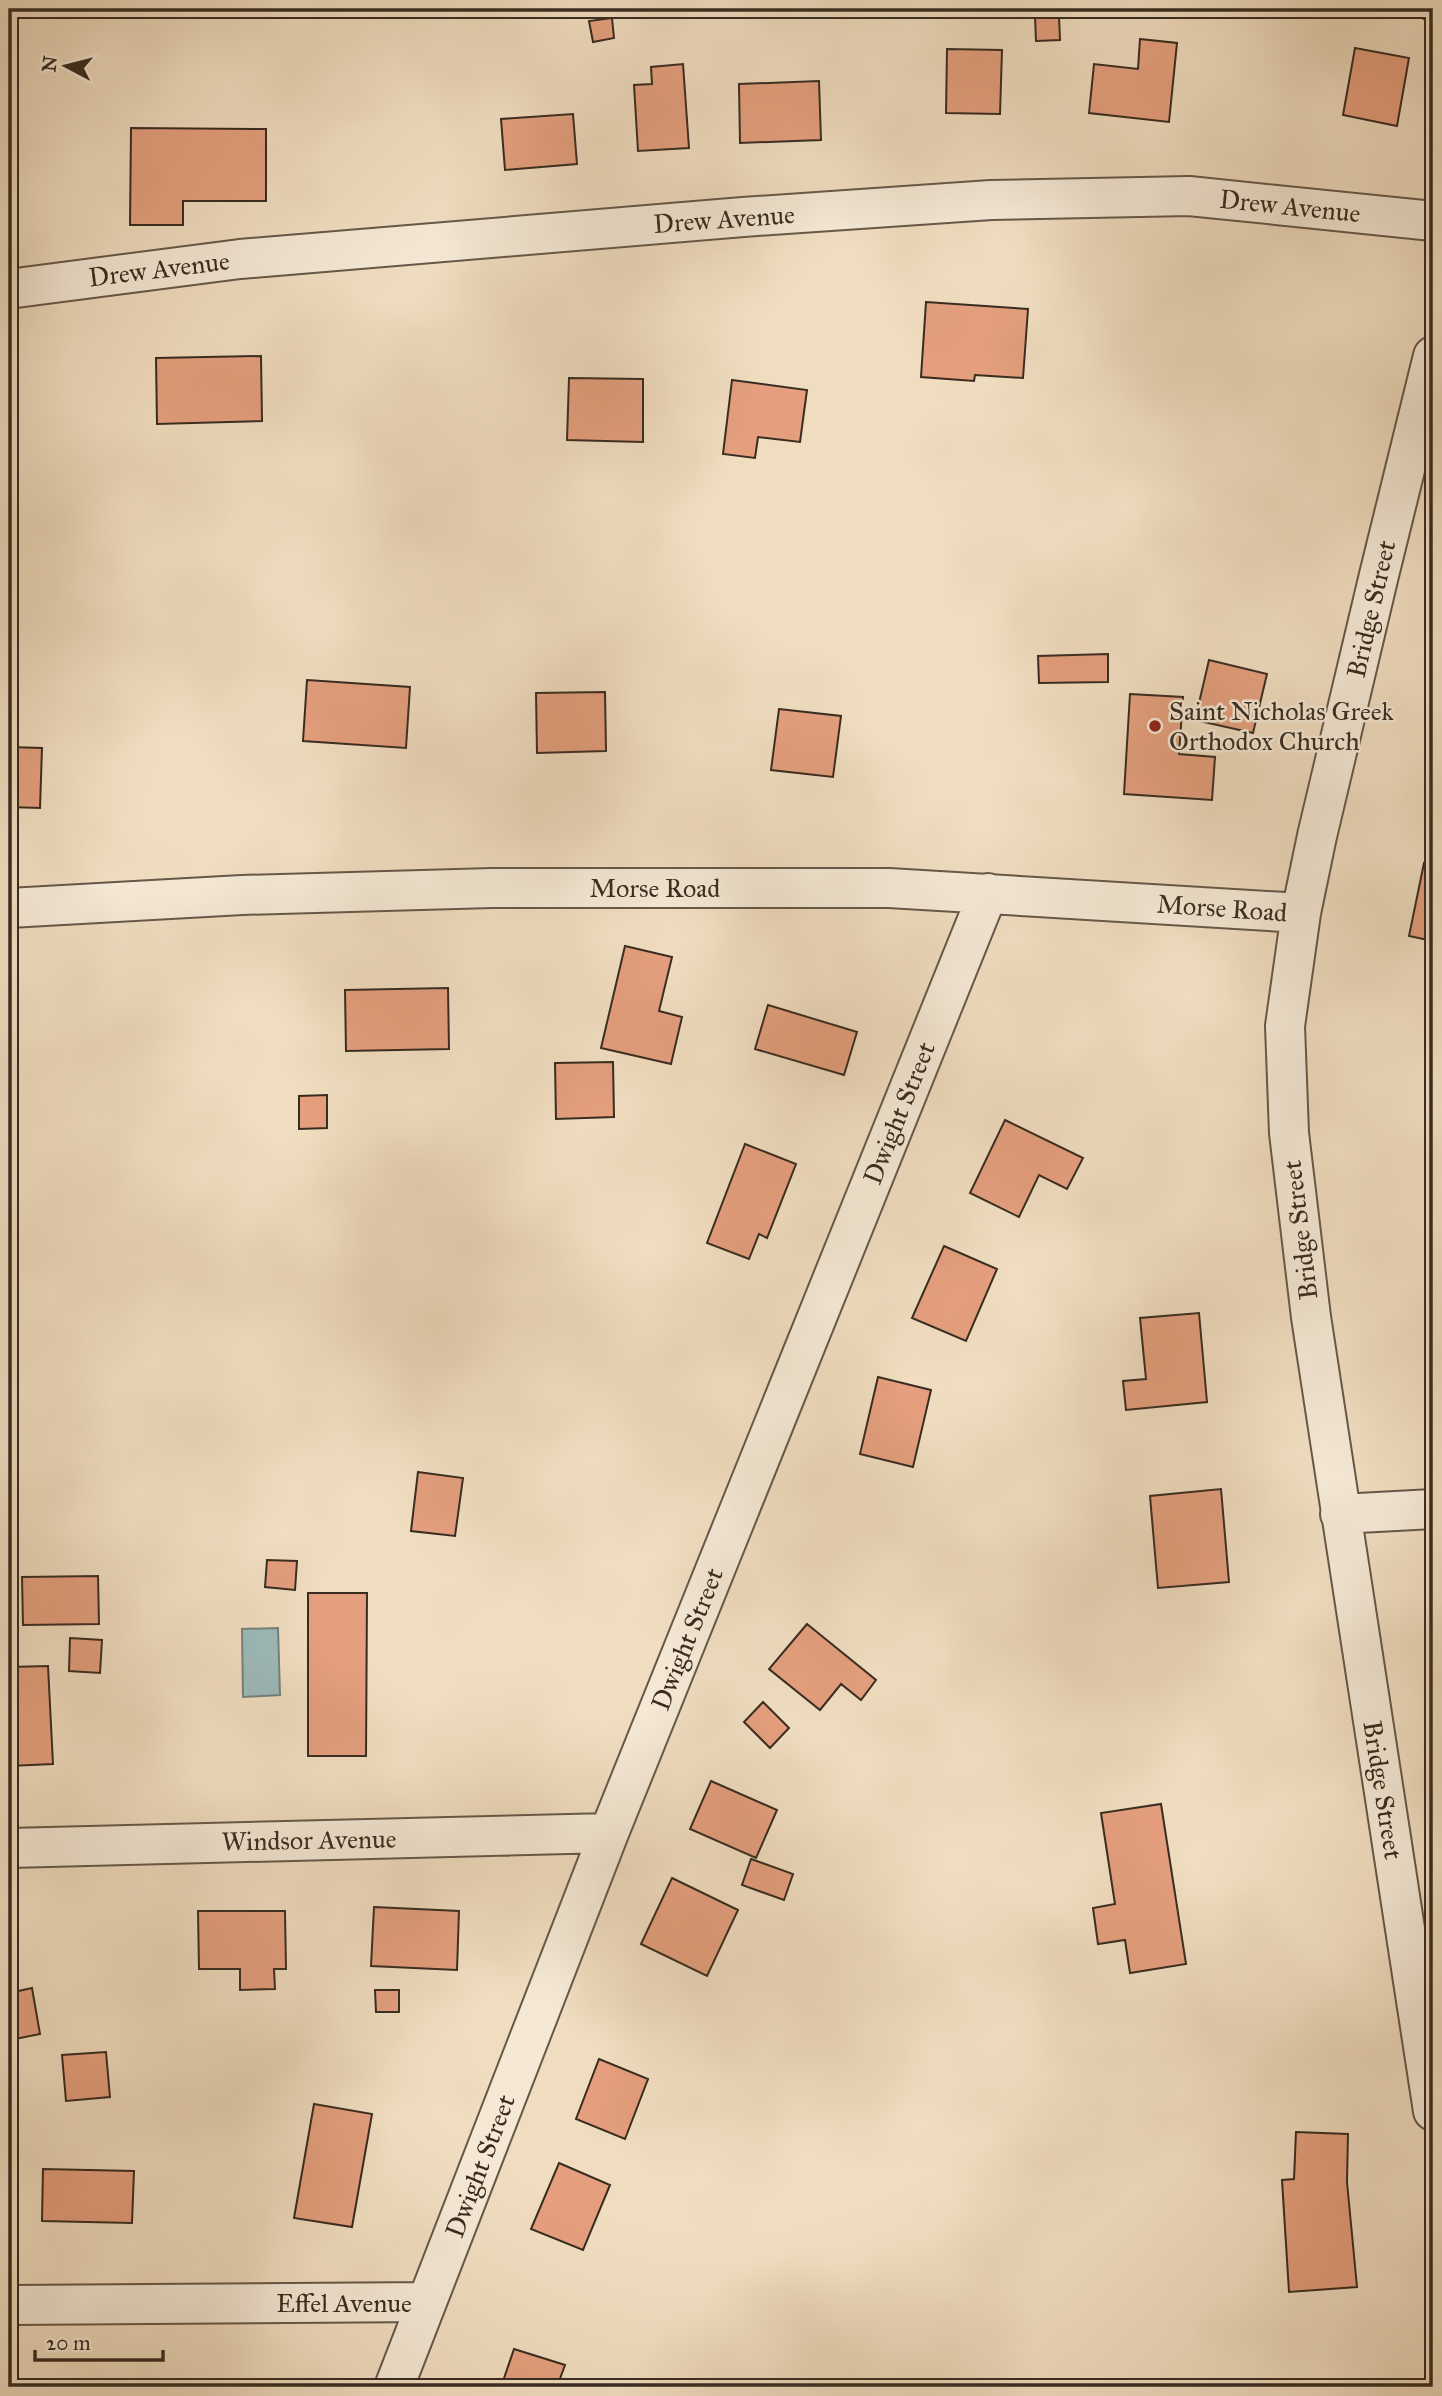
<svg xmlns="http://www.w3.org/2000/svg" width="1442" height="2396" font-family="'IM FELL Great Primer',serif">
<rect width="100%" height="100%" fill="#f0ddc0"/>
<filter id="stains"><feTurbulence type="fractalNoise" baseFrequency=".00286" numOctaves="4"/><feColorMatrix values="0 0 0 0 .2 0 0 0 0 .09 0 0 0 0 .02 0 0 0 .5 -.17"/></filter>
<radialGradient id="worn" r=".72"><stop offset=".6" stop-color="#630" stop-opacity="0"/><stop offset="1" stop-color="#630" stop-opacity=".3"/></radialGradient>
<path fill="#9dbabb" stroke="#75817d" stroke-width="2" d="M 278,1628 L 280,1695 L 243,1697 L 242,1629 Z"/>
<path fill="#e59f7e" stroke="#382c21" stroke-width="2" d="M 1396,9 L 1433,9 L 1433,22 Z
M 1059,16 L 1060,40 L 1036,41 L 1035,17 Z
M 612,18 L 614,38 L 593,42 L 589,21 Z
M 1140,39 L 1177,43 L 1169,122 L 1089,113 L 1094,64 L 1138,69 Z
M 1355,48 L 1409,58 L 1397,126 L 1343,115 Z
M 947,49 L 1002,50 L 1000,114 L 946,113 Z
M 683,64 L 689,148 L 638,151 L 634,85 L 652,84 L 651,67 Z
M 819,81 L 821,140 L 740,143 L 739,84 Z
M 573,114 L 577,164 L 505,170 L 501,119 Z
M 131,128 L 266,129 L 266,201 L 183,201 L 183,225 L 130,225 Z
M 926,302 L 1028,309 L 1023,378 L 975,375 L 974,381 L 921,377 Z
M 261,356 L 262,421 L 157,424 L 156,358 Z
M 569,378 L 643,379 L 643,442 L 567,440 Z
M 732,380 L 807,390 L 800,442 L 758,437 L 755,458 L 723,454 Z
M 1108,654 L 1108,682 L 1039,683 L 1038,656 Z
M 1209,660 L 1267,674 L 1253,733 L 1195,720 Z
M 307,680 L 410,687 L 406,748 L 303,741 Z
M 605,692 L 606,751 L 537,753 L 536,693 Z
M 1130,694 L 1183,697 L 1179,754 L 1215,757 L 1212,800 L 1124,794 Z
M 779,709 L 841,716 L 833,777 L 771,770 Z
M 9,747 L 42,748 L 40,808 L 9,807 Z
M 1424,863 L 1433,865 L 1433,941 L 1409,936 Z
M 625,946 L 672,957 L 659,1011 L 682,1017 L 671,1064 L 601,1048 Z
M 448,988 L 449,1049 L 346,1051 L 345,990 Z
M 768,1005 L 857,1032 L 844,1075 L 755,1049 Z
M 613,1062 L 614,1117 L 556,1119 L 555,1063 Z
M 327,1095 L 327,1128 L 299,1129 L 299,1096 Z
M 1005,1120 L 1083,1158 L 1067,1189 L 1039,1175 L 1019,1217 L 970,1193 Z
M 745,1144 L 796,1164 L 767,1238 L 759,1234 L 749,1259 L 707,1243 Z
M 944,1246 L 997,1269 L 966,1341 L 912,1318 Z
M 1199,1313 L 1207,1402 L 1126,1410 L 1123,1381 L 1146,1379 L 1140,1318 Z
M 878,1377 L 931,1390 L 913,1467 L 860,1454 Z
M 418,1472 L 463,1478 L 455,1536 L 411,1531 Z
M 1221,1489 L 1229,1582 L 1158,1588 L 1150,1496 Z
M 267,1560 L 297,1561 L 295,1590 L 265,1587 Z
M 98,1576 L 99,1624 L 23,1625 L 22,1577 Z
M 308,1593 L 367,1593 L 366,1756 L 308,1756 Z
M 807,1624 L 876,1680 L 861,1700 L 841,1684 L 820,1710 L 769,1669 Z
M 70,1638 L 102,1640 L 100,1673 L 69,1671 Z
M 48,1666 L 53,1764 L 9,1766 L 9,1667 Z
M 763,1702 L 789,1728 L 770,1748 L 744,1722 Z
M 711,1781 L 777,1810 L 756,1858 L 690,1829 Z
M 1161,1804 L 1186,1964 L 1130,1973 L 1125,1940 L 1098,1944 L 1093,1908 L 1115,1904 L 1101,1813 Z
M 751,1859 L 793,1874 L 784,1900 L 742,1885 Z
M 672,1878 L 738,1910 L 707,1976 L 641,1944 Z
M 374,1907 L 459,1911 L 457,1970 L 371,1966 Z
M 198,1911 L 285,1911 L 286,1969 L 274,1969 L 275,1989 L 240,1990 L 240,1969 L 199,1969 Z
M 32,1988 L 40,2034 L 10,2040 L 12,2052 L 9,2052 L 9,1993 Z
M 375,1990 L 399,1990 L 399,2012 L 376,2012 Z
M 106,2052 L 110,2097 L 66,2101 L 62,2055 Z
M 599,2059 L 648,2079 L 625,2139 L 576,2119 Z
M 314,2104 L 372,2114 L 352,2227 L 294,2218 Z
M 1296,2132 L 1348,2134 L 1347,2182 L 1357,2287 L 1289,2292 L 1282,2180 L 1294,2179 Z
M 559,2163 L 610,2185 L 583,2250 L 531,2229 Z
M 43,2169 L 134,2171 L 132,2223 L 42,2221 Z
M 514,2349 L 565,2365 L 557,2387 L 501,2387 Z
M 953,2380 L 982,2380 L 982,2387 L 952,2387 Z"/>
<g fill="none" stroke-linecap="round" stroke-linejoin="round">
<defs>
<path id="minor" d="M 16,288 L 240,259 L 743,217 L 991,200 L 1189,196 L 1433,221
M 1433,356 L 1379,575 L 1317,836 L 1301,913 L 1285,1026 L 1289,1133 L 1311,1317 L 1433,2111
M 9,908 L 242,895 L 492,888 L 889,888 L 1301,913
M 1340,1514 L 1433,1509
M 9,1848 L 609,1833
M 9,2305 L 427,2302
M 394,2387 L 609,1833 L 988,893"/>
</defs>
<use href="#minor" stroke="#665849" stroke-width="42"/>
<use href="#minor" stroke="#f5e9d6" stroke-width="38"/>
</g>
<circle fill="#8f2418" stroke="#f5e9d6" stroke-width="2.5" cx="1155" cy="726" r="7"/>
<g text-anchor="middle" stroke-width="5" stroke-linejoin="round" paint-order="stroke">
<g font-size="26" fill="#382c21" stroke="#f5e9d6">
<text transform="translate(1290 206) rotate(6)" y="9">Drew Avenue</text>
<text transform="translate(724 219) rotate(-4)" y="9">Drew Avenue</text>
<text transform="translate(159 269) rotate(-7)" y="9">Drew Avenue</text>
<text transform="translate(1371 609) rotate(-77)" y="9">Bridge Street</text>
<text x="655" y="897">Morse Road</text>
<text transform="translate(1222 908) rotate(4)" y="9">Morse Road</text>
<text transform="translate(899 1113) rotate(-68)" y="9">Dwight Street</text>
<text transform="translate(1300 1230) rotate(-97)" y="9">Bridge Street</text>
<text transform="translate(687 1639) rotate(-68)" y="9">Dwight Street</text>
<text transform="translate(1383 1790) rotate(81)" y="9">Bridge Street</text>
<text transform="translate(309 1840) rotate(-1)" y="9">Windsor Avenue</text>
<text transform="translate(480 2166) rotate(-69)" y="9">Dwight Street</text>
<text x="344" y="2312">Effel Avenue</text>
</g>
<g font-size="26" fill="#382c21" stroke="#f5e9d6" text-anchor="start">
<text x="1169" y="720">Saint Nicholas Greek<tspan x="1169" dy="30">Orthodox Church</tspan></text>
</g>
</g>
<rect width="1442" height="2396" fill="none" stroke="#f0ddc0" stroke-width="35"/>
<rect x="10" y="10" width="1421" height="2375" fill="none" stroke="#382c21" stroke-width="3.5"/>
<rect x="18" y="18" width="1407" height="2361" fill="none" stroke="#382c21" stroke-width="2"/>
<g transform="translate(66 66) rotate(277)" stroke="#f5e9d6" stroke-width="5" paint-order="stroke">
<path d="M0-5L12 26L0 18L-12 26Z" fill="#382c21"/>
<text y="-10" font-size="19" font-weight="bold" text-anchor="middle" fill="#382c21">N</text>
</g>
<path d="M35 2350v10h128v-10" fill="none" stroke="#382c21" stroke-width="3.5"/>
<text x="46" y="2350" font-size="21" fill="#382c21" stroke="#f5e9d6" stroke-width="5" paint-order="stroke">20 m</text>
<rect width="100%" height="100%" filter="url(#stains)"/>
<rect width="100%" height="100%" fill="url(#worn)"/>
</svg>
